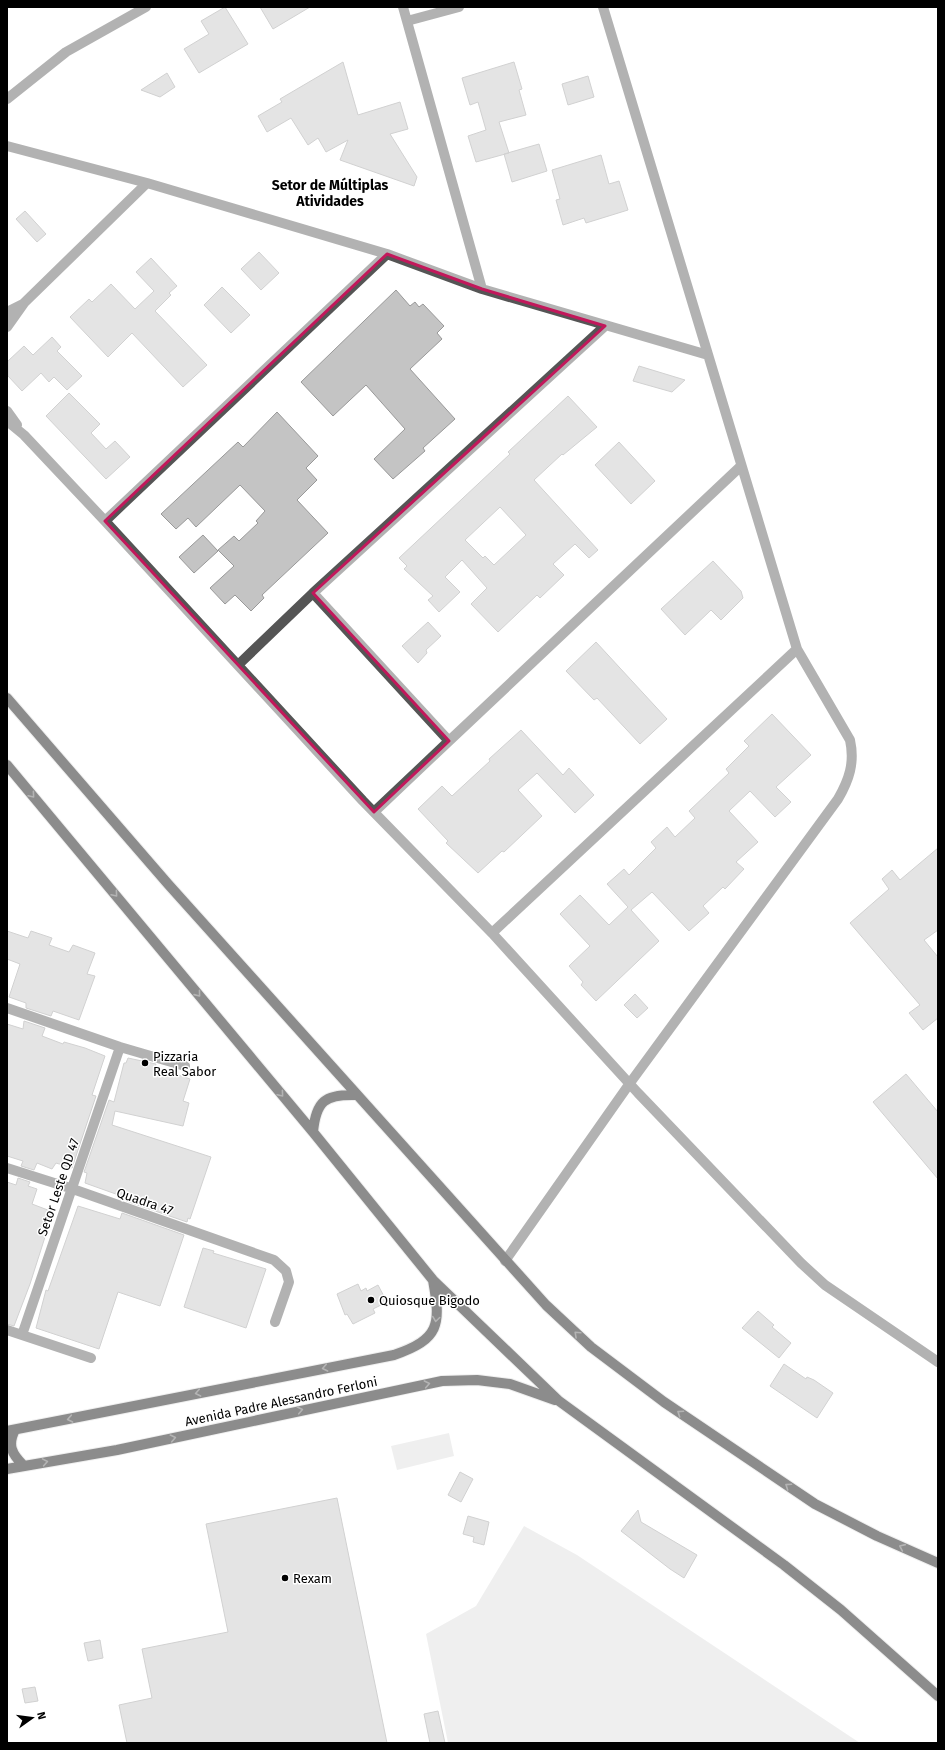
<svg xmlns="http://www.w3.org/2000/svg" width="945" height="1750" font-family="'Fira Sans',sans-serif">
<rect width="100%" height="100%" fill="#fff"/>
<path fill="#dcdcdc" d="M 449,1433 L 454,1456 L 397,1470 L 391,1446 Z
M 524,1526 L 577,1555 L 860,1743 L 448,1743 L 426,1634 L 476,1606 Z"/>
<path fill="#c4c4c4" stroke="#999" fill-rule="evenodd" d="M 225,7 L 248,44 L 199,73 L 184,49 L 209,34 L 201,21 Z
M 260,7 L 310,7 L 273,29 Z
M 343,62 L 358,115 L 400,102 L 408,129 L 390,134 L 417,177 L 414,186 L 340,160 L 348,140 L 326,152 L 318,138 L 308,145 L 291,118 L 267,132 L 258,116 L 282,102 L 280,99 Z
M 514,62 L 522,89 L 519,90 L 526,115 L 499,122 L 509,153 L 476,162 L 468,136 L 486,130 L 478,102 L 470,105 L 462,78 Z
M 167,73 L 175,87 L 160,97 L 141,90 Z
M 588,76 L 594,97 L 568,105 L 562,84 Z
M 539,144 L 547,171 L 512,182 L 504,154 Z
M 601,155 L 609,184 L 619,181 L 628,210 L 586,223 L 584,218 L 563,225 L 556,200 L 560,199 L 552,170 Z
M 25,211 L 46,234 L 37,242 L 16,219 Z
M 259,252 L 279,273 L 261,290 L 241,269 Z
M 151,258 L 177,286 L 169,293 L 171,295 L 155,311 L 207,365 L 183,387 L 132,333 L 108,357 L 70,317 L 89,299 L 92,302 L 111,284 L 135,309 L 154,291 L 136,272 Z
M 222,287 L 250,315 L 231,333 L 204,305 Z
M 396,290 L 410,306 L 415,302 L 419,307 L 423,304 L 444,326 L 437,333 L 442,339 L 410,369 L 455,419 L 423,448 L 425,451 L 393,479 L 374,459 L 405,429 L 366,385 L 333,416 L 301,382 Z
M 52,337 L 61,347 L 57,351 L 82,376 L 67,390 L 54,377 L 49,382 L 41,373 L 22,391 L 8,376 L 8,361 L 24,346 L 33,355 Z
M 639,366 L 685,380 L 672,392 L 633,381 Z
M 69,393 L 100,424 L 91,433 L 106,449 L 115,441 L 130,457 L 106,479 L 46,416 Z
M 568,396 L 597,427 L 563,455 L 562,454 L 534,480 L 598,550 L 589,558 L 575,544 L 553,564 L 564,575 L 540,598 L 537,595 L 498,632 L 471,604 L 487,588 L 462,560 L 445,577 L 460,592 L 439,612 L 428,600 L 433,596 L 404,569 L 407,566 L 399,558 L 510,454 L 508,452 ZM 500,507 L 526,535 L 494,565 L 485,556 L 483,558 L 465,540 Z
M 277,412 L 318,456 L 306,468 L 317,480 L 297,500 L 328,533 L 262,595 L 264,598 L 251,611 L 235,595 L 225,604 L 210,588 L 234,566 L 218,550 L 234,536 L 239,541 L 258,523 L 256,521 L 265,511 L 240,485 L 196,527 L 188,518 L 176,529 L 161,514 L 238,442 L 243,447 Z
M 619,442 L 655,481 L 631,504 L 595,465 Z
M 203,535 L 218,551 L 194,573 L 179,557 Z
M 713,561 L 741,591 L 743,598 L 721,620 L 711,610 L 685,635 L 661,609 Z
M 428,622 L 441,636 L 426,650 L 427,653 L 418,663 L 402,646 Z
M 596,642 L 667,719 L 640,744 L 597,698 L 594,700 L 566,671 Z
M 772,714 L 811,755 L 776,787 L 791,802 L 775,817 L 750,791 L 729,811 L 758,842 L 736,862 L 744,869 L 725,889 L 723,887 L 703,906 L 709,913 L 689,931 L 652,892 L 631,910 L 659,941 L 596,1001 L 581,985 L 583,982 L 569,966 L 590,946 L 560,914 L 580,895 L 609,925 L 628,907 L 607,884 L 624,869 L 629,875 L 656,848 L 651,842 L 667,827 L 675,837 L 695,818 L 689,811 L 729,773 L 726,769 L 749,746 L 744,741 Z
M 521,730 L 563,775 L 569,768 L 594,795 L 575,813 L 537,773 L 518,790 L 542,816 L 504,852 L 502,851 L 478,873 L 446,843 L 448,841 L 418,809 L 442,786 L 452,796 L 490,761 L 489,759 Z
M 938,848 L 938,930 L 924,940 L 938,957 L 938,1018 L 923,1030 L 909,1013 L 920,1005 L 850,923 L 889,889 L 882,879 L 892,870 L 900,880 Z
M 7,931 L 28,938 L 31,931 L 52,938 L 49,945 L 69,952 L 73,945 L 95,953 L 87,974 L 95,976 L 79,1020 L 53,1011 L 51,1016 L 26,1008 L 26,1003 L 9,997 L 20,964 L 7,959 Z
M 635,994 L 648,1008 L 637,1018 L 624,1005 Z
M 24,1021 L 45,1028 L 42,1036 L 63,1044 L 64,1042 L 85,1048 L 105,1056 L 92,1095 L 96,1096 L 72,1168 L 56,1163 L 52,1169 L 37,1163 L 34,1170 L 21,1166 L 23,1161 L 7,1156 L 7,1024 L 23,1029 Z
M 128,1058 L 156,1064 L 155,1067 L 190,1079 L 183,1101 L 189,1103 L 183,1126 L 115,1111 L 112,1125 L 211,1157 L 190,1219 L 188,1218 L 187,1222 L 126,1201 L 127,1198 L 85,1183 L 87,1173 L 84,1172 L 109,1100 L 114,1102 L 124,1063 L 126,1063 Z
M 906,1074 L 938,1112 L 938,1179 L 873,1102 Z
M 18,1178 L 30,1182 L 28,1186 L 37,1189 L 32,1204 L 53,1212 L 30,1284 L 14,1326 L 7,1324 L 7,1182 L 16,1185 Z
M 78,1206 L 120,1219 L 122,1213 L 184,1235 L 160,1306 L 118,1292 L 99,1349 L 36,1328 L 46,1290 L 48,1291 Z
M 203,1248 L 214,1251 L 213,1253 L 266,1269 L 246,1328 L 184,1307 Z
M 358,1284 L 361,1291 L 366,1288 L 367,1291 L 378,1285 L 387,1302 L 373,1309 L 375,1313 L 353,1324 L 347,1314 L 345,1315 L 337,1294 Z
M 758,1311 L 774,1325 L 772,1327 L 791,1343 L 779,1358 L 742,1328 Z
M 784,1364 L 806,1379 L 807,1377 L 814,1380 L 833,1393 L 817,1418 L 770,1386 Z
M 460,1472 L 473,1479 L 461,1502 L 448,1495 Z
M 337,1498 L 387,1743 L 127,1743 L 119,1705 L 152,1698 L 142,1649 L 228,1632 L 206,1524 Z
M 638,1510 L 641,1522 L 697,1555 L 684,1578 L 670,1569 L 621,1531 Z
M 468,1516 L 489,1522 L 484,1545 L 473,1542 L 474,1537 L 463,1534 Z
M 100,1640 L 103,1658 L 88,1661 L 84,1643 Z
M 35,1687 L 38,1701 L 25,1703 L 22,1689 Z
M 438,1711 L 445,1743 L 430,1743 L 424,1714 Z"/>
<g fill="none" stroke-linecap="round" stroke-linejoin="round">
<defs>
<path id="major" d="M 7,698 L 168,884 L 546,1305 L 591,1347 L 664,1402 L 815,1504 L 877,1536 L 938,1563
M 7,765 L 313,1132 L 433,1280 L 559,1401 L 784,1565 L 841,1610 L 938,1696
M 313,1132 C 316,1101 325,1094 356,1095
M 15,1430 C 7,1445 12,1454 23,1465
M 7,1431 L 394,1355 C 440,1339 441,1325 433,1280
M 7,1469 L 117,1450 L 442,1381 L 477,1380 L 510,1384 L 555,1400"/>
</defs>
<use href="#major" stroke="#dbdbdb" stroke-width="12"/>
<path stroke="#555" stroke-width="10" d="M 403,7 L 482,289
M 407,21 L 459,7
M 7,99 L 66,52 L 146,7
M 7,146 L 147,183 L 387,254 L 482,289 L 708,355
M 7,312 L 23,304
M 7,327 L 24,303 L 147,183
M 7,411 L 17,425
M 7,421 L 24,435 L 105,521 L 363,801 L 492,933 L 638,1093 L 801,1263 L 825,1285 L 938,1362
M 105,521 L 387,254
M 313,593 L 449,741 L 741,466
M 238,665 L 313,593 L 605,326
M 374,812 L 449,741
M 492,933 L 797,649
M 7,1008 L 120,1047 L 185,1066
M 7,1168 L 70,1188 L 274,1260 L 286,1271 L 289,1282 L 275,1322
M 505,1261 L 630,1083 L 838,799 C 849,780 855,763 850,740 L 797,649 L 603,7
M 7,1330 L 91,1358
M 22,1335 L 120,1047"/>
<use href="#major" stroke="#000" stroke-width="10"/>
</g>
<defs><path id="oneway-chevron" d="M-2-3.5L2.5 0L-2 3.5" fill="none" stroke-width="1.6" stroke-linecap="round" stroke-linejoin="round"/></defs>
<g stroke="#595959">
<use href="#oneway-chevron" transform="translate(32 795) rotate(50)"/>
<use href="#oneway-chevron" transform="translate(115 894) rotate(50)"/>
<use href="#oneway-chevron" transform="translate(198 994) rotate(51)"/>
<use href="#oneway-chevron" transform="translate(281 1094) rotate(50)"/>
<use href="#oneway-chevron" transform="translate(436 1319) rotate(98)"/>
<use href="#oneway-chevron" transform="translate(577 1334) rotate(-137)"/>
<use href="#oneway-chevron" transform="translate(325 1368) rotate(169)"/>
<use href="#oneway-chevron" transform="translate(427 1384) rotate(-11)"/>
<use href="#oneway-chevron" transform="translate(198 1393) rotate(169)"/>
<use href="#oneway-chevron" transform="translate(300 1410) rotate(-12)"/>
<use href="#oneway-chevron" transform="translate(680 1413) rotate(-146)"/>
<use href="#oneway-chevron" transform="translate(70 1419) rotate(169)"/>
<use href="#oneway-chevron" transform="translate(173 1438) rotate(-12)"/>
<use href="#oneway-chevron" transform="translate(45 1462) rotate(-10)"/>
<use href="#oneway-chevron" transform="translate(788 1486) rotate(-146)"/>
<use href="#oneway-chevron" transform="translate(902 1547) rotate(-156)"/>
</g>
<path d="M0 0H945V1750H0ZM 387,254 L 482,289 L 605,326 L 313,593 L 449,741 L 374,812 L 105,521 Z" fill="#fff" fill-opacity=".55" fill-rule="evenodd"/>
<path fill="none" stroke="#c2185b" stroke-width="3" stroke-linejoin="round" d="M 387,254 L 482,289 L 605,326 L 313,593 L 449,741 L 374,812 L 105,521 Z"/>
<g fill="#000" stroke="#fff" stroke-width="1.5">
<circle cx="145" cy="1063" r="4"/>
<circle cx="371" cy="1300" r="4"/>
<circle cx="285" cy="1578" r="4"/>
</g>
<g text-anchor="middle" stroke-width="3" stroke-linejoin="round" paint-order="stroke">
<g font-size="13" fill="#000" stroke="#fff" text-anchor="start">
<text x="153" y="1061">Pizzaria<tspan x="153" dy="15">Real Sabor</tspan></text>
<text x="379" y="1305">Quiosque Bigodo</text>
<text x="293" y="1583">Rexam</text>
</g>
<g font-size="13" fill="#000" stroke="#fff">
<text transform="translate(58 1187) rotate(-71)" y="5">Setor Leste QD 47</text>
<text transform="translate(145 1201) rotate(19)" y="5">Quadra 47</text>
<text transform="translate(281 1401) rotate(-12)" y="5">Avenida Padre Alessandro Ferloni</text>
</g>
<g font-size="14" font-weight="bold" fill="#000" stroke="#fff">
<text x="330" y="190">Setor de Múltiplas<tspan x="330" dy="16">Atividades</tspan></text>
</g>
</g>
<rect width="945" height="1750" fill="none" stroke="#000000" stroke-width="16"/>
<g transform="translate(32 1718) rotate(76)" stroke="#ffffff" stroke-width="3" paint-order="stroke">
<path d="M0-3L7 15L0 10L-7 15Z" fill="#000000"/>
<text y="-6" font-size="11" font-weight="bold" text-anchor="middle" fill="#000000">N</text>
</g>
</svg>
